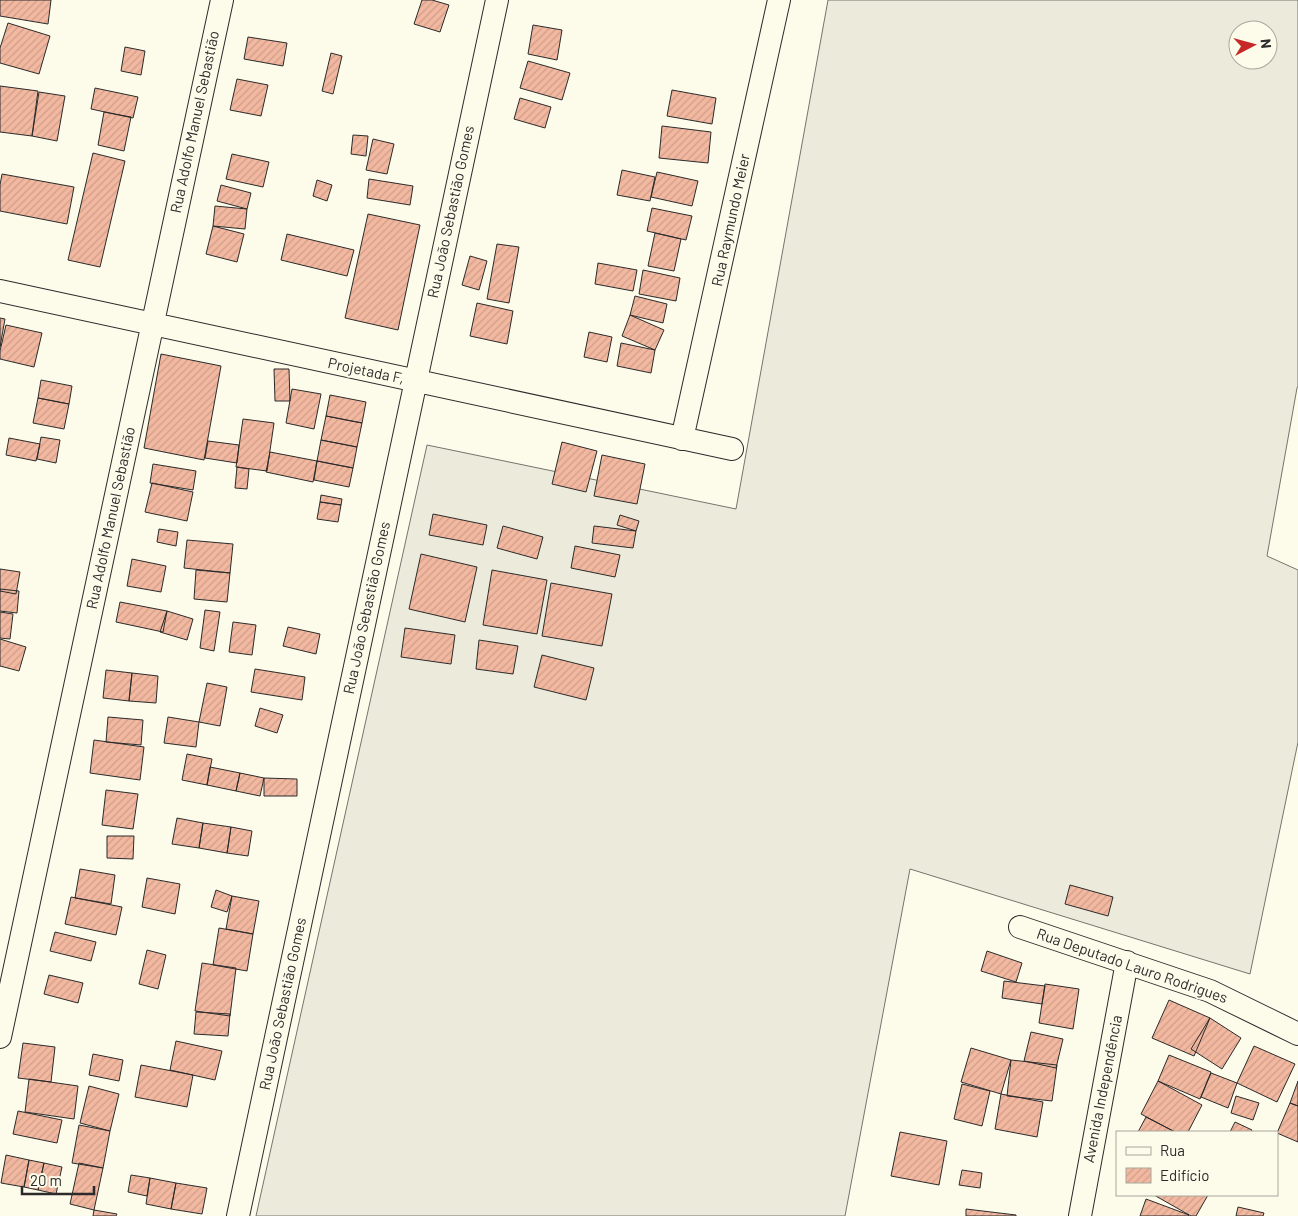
<svg xmlns="http://www.w3.org/2000/svg" width="1298" height="1216" font-family="Barlow,sans-serif">
<defs>
<pattern id="building-hatch" width="6" height="6" patternUnits="userSpaceOnUse" patternTransform="scale(1.25)"><rect width="6" height="6" fill="#f2b8a0"/><path d="M-1 1l2-2M0 6l6-6M5 7l2-2" fill="none" stroke="#d09e8a"/></pattern>
</defs>
<rect width="100%" height="100%" fill="#fdfbea"/>
<path fill="#ecebdb" stroke="#74746e" fill-rule="evenodd" d="M 828,0 L 1298,0 L 1298,386 L 1297,388 L 1267,556 L 1298,570 L 1298,742 L 1250,974 L 910,869 L 845,1216 L 256,1216 L 427,445 L 736,509 ZM 1238,30 L 1268,30 L 1268,60 L 1238,60 Z"/>
<path fill="url(#building-hatch)" stroke="#2b2b2b" d="M 0,0 L 51,0 L 48,24 L 0,16 Z
M 422,0 L 432,0 L 449,5 L 440,32 L 414,24 Z
M 8,23 L 50,36 L 39,74 L 0,63 L 0,48 Z
M 533,25 L 562,30 L 557,60 L 528,54 Z
M 248,37 L 287,43 L 283,66 L 244,59 Z
M 125,47 L 145,51 L 141,75 L 121,71 Z
M 331,53 L 342,56 L 333,94 L 322,91 Z
M 528,61 L 570,73 L 562,100 L 520,88 Z
M 237,79 L 268,85 L 261,116 L 230,110 Z
M 0,86 L 38,91 L 32,136 L 0,132 Z
M 95,88 L 138,97 L 133,118 L 91,109 Z
M 672,90 L 716,98 L 712,124 L 667,116 Z
M 39,92 L 65,96 L 57,141 L 32,136 Z
M 520,98 L 551,107 L 545,128 L 514,119 Z
M 104,112 L 131,117 L 124,151 L 98,145 Z
M 662,126 L 711,132 L 708,163 L 659,158 Z
M 353,135 L 368,136 L 366,156 L 351,154 Z
M 373,139 L 394,144 L 387,174 L 366,170 Z
M 93,153 L 125,161 L 100,267 L 68,260 Z
M 232,154 L 269,162 L 263,187 L 226,179 Z
M 622,170 L 655,177 L 650,201 L 617,195 Z
M 657,172 L 698,181 L 692,206 L 651,197 Z
M 2,174 L 74,187 L 67,224 L 0,211 L 0,185 Z
M 369,179 L 413,186 L 410,205 L 367,198 Z
M 317,180 L 332,185 L 327,201 L 313,196 Z
M 221,185 L 251,193 L 247,209 L 217,201 Z
M 215,206 L 247,209 L 245,229 L 213,226 Z
M 652,208 L 692,216 L 686,240 L 647,231 Z
M 368,214 L 420,225 L 398,330 L 345,318 Z
M 213,226 L 244,234 L 237,262 L 206,254 Z
M 655,233 L 681,239 L 674,271 L 648,266 Z
M 287,234 L 354,250 L 347,276 L 281,260 Z
M 497,244 L 519,247 L 509,303 L 487,299 Z
M 470,256 L 487,261 L 479,290 L 462,285 Z
M 598,263 L 637,270 L 633,291 L 595,284 Z
M 643,270 L 680,278 L 676,301 L 639,294 Z
M 635,296 L 667,304 L 663,323 L 630,315 Z
M 477,303 L 513,311 L 507,344 L 470,336 Z
M 630,315 L 664,330 L 655,350 L 622,336 Z
M 0,318 L 5,319 L 0,347 Z
M 6,325 L 42,333 L 34,367 L 0,359 L 0,351 Z
M 589,332 L 612,337 L 607,362 L 584,357 Z
M 621,343 L 655,350 L 651,373 L 617,366 Z
M 161,354 L 221,366 L 204,460 L 144,448 Z
M 274,369 L 289,369 L 290,401 L 275,401 Z
M 41,380 L 72,386 L 69,404 L 38,398 Z
M 292,389 L 321,394 L 314,429 L 286,423 Z
M 330,395 L 366,402 L 362,423 L 326,416 Z
M 38,398 L 69,404 L 64,429 L 33,423 Z
M 326,416 L 362,423 L 357,447 L 321,440 Z
M 243,419 L 274,423 L 267,471 L 236,467 Z
M 41,437 L 60,440 L 56,463 L 37,459 Z
M 9,438 L 40,444 L 36,461 L 6,455 Z
M 321,440 L 357,447 L 353,468 L 317,461 Z
M 208,441 L 239,445 L 237,463 L 205,458 Z
M 562,442 L 597,451 L 586,492 L 552,484 Z
M 270,452 L 317,461 L 313,482 L 266,472 Z
M 602,455 L 645,464 L 637,504 L 594,496 Z
M 317,461 L 353,468 L 349,487 L 314,480 Z
M 153,464 L 196,471 L 193,490 L 150,483 Z
M 237,467 L 249,469 L 247,489 L 235,488 Z
M 152,483 L 193,492 L 187,521 L 145,512 Z
M 321,495 L 342,499 L 341,505 L 320,502 Z
M 320,502 L 341,505 L 338,522 L 317,519 Z
M 433,514 L 487,525 L 483,545 L 429,535 Z
M 620,515 L 639,521 L 636,531 L 617,525 Z
M 503,526 L 543,537 L 537,559 L 497,548 Z
M 594,526 L 636,531 L 633,548 L 592,543 Z
M 159,529 L 178,532 L 176,546 L 157,542 Z
M 187,540 L 233,544 L 230,573 L 184,568 Z
M 575,546 L 620,555 L 615,577 L 571,568 Z
M 421,554 L 477,567 L 465,622 L 409,609 Z
M 132,559 L 166,566 L 161,592 L 127,586 Z
M 0,569 L 20,572 L 16,594 L 0,591 Z
M 196,570 L 230,573 L 227,602 L 194,599 Z
M 492,570 L 547,580 L 537,634 L 483,625 Z
M 551,583 L 612,594 L 602,646 L 542,636 Z
M 0,589 L 19,591 L 17,613 L 0,611 Z
M 120,602 L 167,611 L 163,632 L 116,622 Z
M 205,610 L 220,612 L 214,651 L 200,648 Z
M 167,611 L 193,619 L 187,640 L 160,632 Z
M 0,612 L 13,614 L 10,639 L 0,638 Z
M 233,622 L 256,625 L 252,655 L 229,652 Z
M 288,627 L 320,634 L 316,654 L 283,646 Z
M 405,628 L 455,635 L 451,664 L 401,657 Z
M 0,639 L 26,647 L 19,671 L 0,666 Z
M 479,640 L 518,646 L 513,674 L 476,669 Z
M 542,655 L 594,668 L 586,700 L 534,687 Z
M 255,669 L 305,677 L 302,700 L 251,692 Z
M 106,670 L 132,673 L 129,701 L 103,698 Z
M 132,673 L 158,676 L 156,703 L 129,701 Z
M 207,683 L 227,687 L 220,726 L 199,722 Z
M 260,708 L 283,715 L 277,733 L 255,726 Z
M 108,717 L 143,720 L 141,745 L 106,742 Z
M 168,717 L 199,722 L 196,747 L 164,743 Z
M 94,740 L 144,747 L 140,780 L 90,773 Z
M 187,754 L 212,759 L 207,785 L 182,780 Z
M 210,767 L 240,773 L 236,791 L 207,785 Z
M 240,773 L 264,778 L 260,796 L 236,791 Z
M 264,778 L 297,779 L 297,796 L 264,796 Z
M 106,790 L 138,794 L 133,829 L 102,825 Z
M 177,818 L 203,823 L 199,848 L 172,844 Z
M 203,823 L 231,827 L 227,853 L 199,848 Z
M 231,827 L 252,831 L 248,856 L 227,853 Z
M 107,836 L 134,836 L 133,859 L 107,858 Z
M 80,869 L 115,875 L 111,904 L 75,898 Z
M 147,878 L 180,884 L 175,914 L 142,907 Z
M 1070,885 L 1113,897 L 1108,916 L 1065,904 Z
M 216,890 L 232,896 L 227,912 L 211,907 Z
M 232,896 L 259,901 L 253,934 L 226,929 Z
M 71,897 L 122,907 L 116,935 L 65,924 Z
M 219,928 L 253,934 L 247,971 L 213,965 Z
M 55,932 L 96,942 L 91,961 L 50,951 Z
M 147,950 L 166,955 L 158,989 L 139,984 Z
M 987,951 L 1022,963 L 1016,982 L 981,971 Z
M 202,963 L 236,968 L 230,1016 L 195,1011 Z
M 49,975 L 83,983 L 78,1003 L 44,994 Z
M 1004,981 L 1045,986 L 1042,1004 L 1002,998 Z
M 1045,984 L 1079,989 L 1073,1029 L 1039,1023 Z
M 1169,1000 L 1210,1018 L 1194,1056 L 1152,1038 Z
M 196,1012 L 230,1014 L 228,1036 L 194,1034 Z
M 1210,1018 L 1241,1038 L 1222,1069 L 1191,1049 Z
M 1031,1032 L 1063,1039 L 1056,1068 L 1024,1061 Z
M 176,1041 L 222,1051 L 215,1080 L 170,1070 Z
M 23,1043 L 55,1047 L 51,1082 L 18,1078 Z
M 1254,1046 L 1295,1064 L 1277,1102 L 1237,1083 Z
M 971,1048 L 1011,1060 L 1001,1094 L 961,1082 Z
M 93,1054 L 123,1060 L 119,1081 L 89,1075 Z
M 1169,1055 L 1211,1072 L 1200,1099 L 1158,1081 Z
M 1011,1060 L 1057,1065 L 1052,1101 L 1007,1096 Z
M 141,1065 L 193,1075 L 187,1107 L 135,1097 Z
M 1211,1073 L 1237,1083 L 1228,1108 L 1201,1097 Z
M 29,1079 L 78,1086 L 74,1119 L 25,1112 Z
M 1158,1081 L 1202,1105 L 1188,1132 L 1175,1132 L 1141,1114 Z
M 1298,1081 L 1298,1106 L 1290,1103 Z
M 962,1084 L 990,1091 L 982,1126 L 954,1119 Z
M 89,1086 L 119,1094 L 110,1131 L 80,1123 Z
M 1001,1094 L 1043,1102 L 1037,1137 L 995,1129 Z
M 1236,1096 L 1259,1103 L 1253,1120 L 1231,1113 Z
M 1290,1103 L 1298,1106 L 1298,1142 L 1277,1133 Z
M 18,1111 L 62,1120 L 57,1143 L 13,1134 Z
M 1146,1117 L 1175,1132 L 1138,1132 Z
M 1235,1122 L 1252,1130 L 1251,1132 L 1230,1132 Z
M 79,1125 L 110,1131 L 103,1168 L 72,1163 Z
M 900,1132 L 947,1141 L 939,1185 L 891,1176 Z
M 6,1155 L 29,1160 L 24,1187 L 1,1183 Z
M 29,1160 L 44,1163 L 38,1190 L 24,1187 Z
M 44,1163 L 62,1167 L 56,1194 L 38,1190 Z
M 79,1163 L 103,1168 L 94,1210 L 70,1204 Z
M 962,1170 L 982,1173 L 980,1188 L 959,1185 Z
M 131,1175 L 150,1178 L 147,1196 L 128,1192 Z
M 150,1178 L 176,1183 L 171,1209 L 146,1204 Z
M 176,1183 L 207,1188 L 202,1214 L 171,1209 Z
M 1154,1195 L 1208,1195 L 1196,1216 L 1191,1216 Z
M 1146,1199 L 1189,1215 L 1188,1216 L 1140,1216 Z
M 1238,1207 L 1264,1213 L 1263,1216 L 1236,1216 Z
M 966,1209 L 1016,1215 L 1016,1216 L 966,1216 Z
M 94,1210 L 117,1214 L 116,1216 L 93,1216 Z"/>
<g fill="none" stroke-linecap="round" stroke-linejoin="round">
<defs>
<path id="street" d="M 0,291 L 732,449
M 682,439 L 779,0
M 1020,927 L 1210,991 L 1298,1034
M 0,1037 L 222,0
M 238,1216 L 497,0
M 1080,1216 L 1127,962"/>
</defs>
<use href="#street" stroke="#2b2b2b" stroke-width="24"/>
<use href="#street" stroke="#fdfbea" stroke-width="22"/>
</g>
<g text-anchor="middle" stroke-width="4" stroke-linejoin="round" paint-order="stroke">
<g font-size="15" fill="#2b2b2b" stroke="#fdfbea">
<text transform="translate(195 122) rotate(-78)" y="5">Rua Adolfo Manuel Sebastião</text>
<text transform="translate(451 212) rotate(-78)" y="5">Rua João Sebastião Gomes</text>
<text transform="translate(731 220) rotate(-78)" y="5">Rua Raymundo Meier</text>
<text transform="translate(366 371) rotate(12)" y="5">Projetada F,</text>
<text transform="translate(111 518) rotate(-78)" y="5">Rua Adolfo Manuel Sebastião</text>
<text transform="translate(367 608) rotate(-78)" y="5">Rua João Sebastião Gomes</text>
<text transform="translate(1132 966) rotate(19)" y="5">Rua Deputado Lauro Rodrigues</text>
<text transform="translate(283 1004) rotate(-78)" y="5">Rua João Sebastião Gomes</text>
<text transform="translate(1103 1089) rotate(-79)" y="5">Avenida Independência</text>
</g>
</g>
<rect x="1116" y="1131" width="162" height="65" fill="#fdfbea" stroke="#a9a89e"/>
<rect x="1126" y="1147" width="25" height="8" fill="#fdfbea" stroke="#a9a89e"/>
<text x="1160" y="1156" font-size="15" fill="#2b2b2b">Rua</text>
<rect x="1126" y="1168" width="25" height="15" fill="url(#building-hatch)" stroke="#a9a89e"/>
<text x="1160" y="1181" font-size="15" fill="#2b2b2b">Edifício</text>
<g transform="translate(1253 45) rotate(84)"><circle r="24" fill="#fdfbea" stroke="#a9a89e"/>
<path d="M0-4L9 19L0 12L-9 19Z" fill="#c62828"/>
<text y="-8" font-size="14" font-weight="bold" text-anchor="middle" fill="#2b2b2b">N</text>
</g>
<path d="M22 1186v8h72v-8" fill="none" stroke="#2b2b2b" stroke-width="2.5"/>
<text x="30" y="1186" font-size="15" fill="#2b2b2b" stroke="#fdfbea" stroke-width="4" paint-order="stroke">20 m</text>
</svg>
